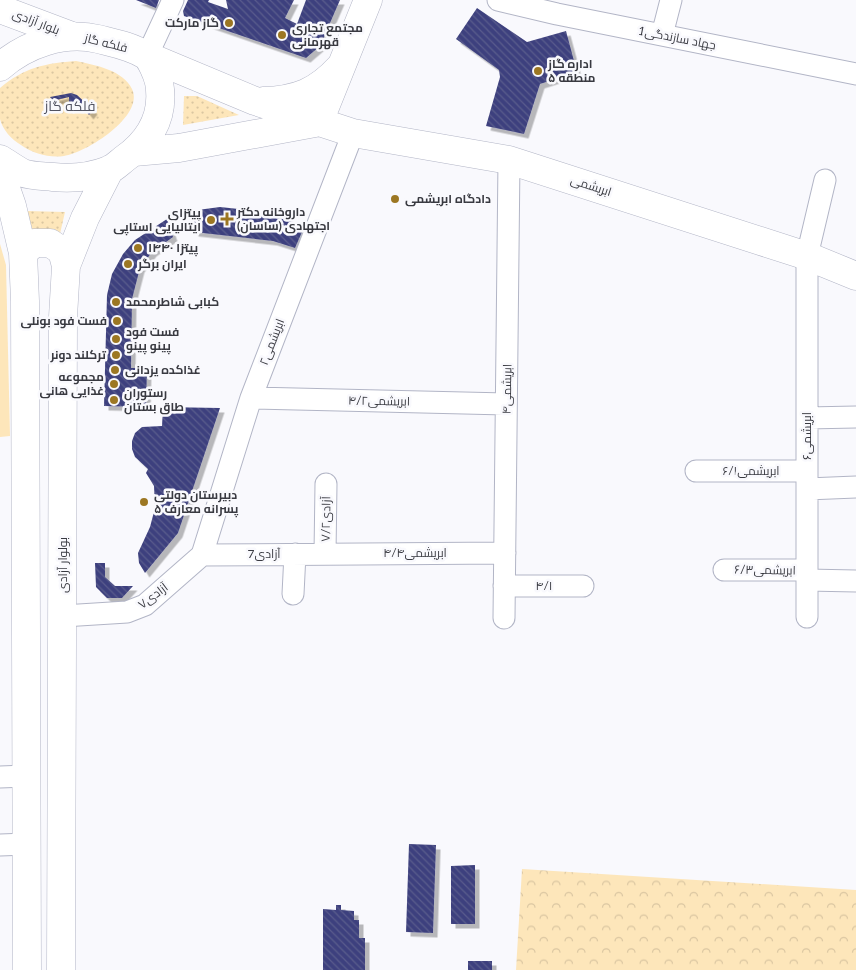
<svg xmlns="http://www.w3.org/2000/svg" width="856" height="970" font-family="Lato,Cairo,sans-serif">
<defs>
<pattern id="grass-dots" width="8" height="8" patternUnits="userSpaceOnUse" patternTransform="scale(1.25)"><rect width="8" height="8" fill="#fde6ba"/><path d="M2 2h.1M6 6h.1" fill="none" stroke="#dac6a1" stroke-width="1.8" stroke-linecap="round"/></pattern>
<pattern id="forest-crowns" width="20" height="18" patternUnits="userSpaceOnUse" patternTransform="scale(1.25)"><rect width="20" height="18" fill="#fde6ba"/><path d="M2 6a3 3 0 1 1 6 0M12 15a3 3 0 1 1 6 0" fill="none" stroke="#dac6a1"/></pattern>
<pattern id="building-back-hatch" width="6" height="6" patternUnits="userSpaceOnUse" patternTransform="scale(1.25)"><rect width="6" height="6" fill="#3e417e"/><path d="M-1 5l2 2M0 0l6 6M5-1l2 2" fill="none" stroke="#595b8c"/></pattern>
<filter id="shadow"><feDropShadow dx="4.5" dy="4.5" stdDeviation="0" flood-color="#0004"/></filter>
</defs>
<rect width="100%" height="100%" fill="#f9f9fd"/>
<path fill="url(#grass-dots)" d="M 76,61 C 95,65 123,70 132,89 C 145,116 86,153 64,156 C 49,158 34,154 21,145 C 12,140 2,129 0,119 C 0,109 0,97 0,88 C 23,68 46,63 76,61 Z
M 184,96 L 197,96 L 239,115 L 183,125 Z
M 27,211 L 65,212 L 59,238 L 46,229 L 31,235 Z"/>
<path fill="url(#forest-crowns)" d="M 522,869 L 856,890 L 856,970 L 516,970 Z"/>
<path fill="#fde6ba" d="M 0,244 L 6,265 L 10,436 L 0,437 Z"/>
<path fill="url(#building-back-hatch)" filter="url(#shadow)" d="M 136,0 L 159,0 L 156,8 Z
M 188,0 L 209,0 L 208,2 L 228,9 L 226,0 L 294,0 L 285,18 L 297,24 L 306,0 L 340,0 L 320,46 L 306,58 L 184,16 L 183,11 Z
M 477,8 L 527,42 L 566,31 L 577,72 L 540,84 L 524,134 L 486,126 L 500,77 L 499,70 L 456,39 Z
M 71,93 L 77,95 L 93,110 L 89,115 L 76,99 L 72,104 L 69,103 L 69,97 L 53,101 L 50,97 Z
M 220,207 L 248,210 L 305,225 L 295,248 L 273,241 L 194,232 L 190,211 Z
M 167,219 L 173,237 L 152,252 L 140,268 L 132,299 L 131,368 L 147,368 L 146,407 L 104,406 L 107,295 L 112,274 L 123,254 L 135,240 Z
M 163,407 L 220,408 L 178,533 L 145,573 L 139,563 L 138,553 L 150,527 L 155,508 L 154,486 L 146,473 L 148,469 L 135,457 L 132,449 L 132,441 L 135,433 L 142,427 L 162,426 Z
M 95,563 L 105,563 L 105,577 L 115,586 L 133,586 L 122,598 L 107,598 L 96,587 Z
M 409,844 L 436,845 L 433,933 L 406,932 Z
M 475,865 L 475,924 L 451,924 L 451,866 Z
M 336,905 L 341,905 L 341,910 L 354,911 L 354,920 L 359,920 L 359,938 L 365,938 L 365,970 L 323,970 L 323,909 L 336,910 Z
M 468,961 L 492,961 L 492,970 L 468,970 Z"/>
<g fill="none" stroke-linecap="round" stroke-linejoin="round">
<defs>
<path id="street" d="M 498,0 L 557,14 L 856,74
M 662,35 L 671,0
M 147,56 L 173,0
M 251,398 L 506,404
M 807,418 L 856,417
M 696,471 L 807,471
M 807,489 L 856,487
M 325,554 L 326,484
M 202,555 L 251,398 L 353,133
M 202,555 L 505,553
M 724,570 L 807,570
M 807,580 L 856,581
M 504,586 L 583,586
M 293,594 L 295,554
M 63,616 L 127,612 L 145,605 L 202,555
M 807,617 L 807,256 L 825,180
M 504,618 L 509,160
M 0,777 L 26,776
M 0,845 L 27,844"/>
<path id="secondary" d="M 0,9 L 72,36
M 147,56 L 255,101 L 353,133 L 509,160 L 807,256 L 856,276
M 0,67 C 26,44 64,31 98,39 C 114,43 131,46 145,55 C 151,59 157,74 159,82 C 165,115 151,140 124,159 C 119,163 114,168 109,170 C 91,177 72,179 53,177 C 43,176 31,176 23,173 C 15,169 7,163 0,159
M 263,101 C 297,100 317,92 340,67
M 319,122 L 368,0
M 134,152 L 179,148 L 315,123
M 0,171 L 12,206 L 23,253 L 25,301 L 27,970
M 23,253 L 34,243 L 50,243 L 62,251 L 66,266
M 61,970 L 63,317 L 66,266 L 85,218 L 110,169"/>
</defs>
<use href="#street" stroke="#b2b5c6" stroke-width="23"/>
<use href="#secondary" stroke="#b2b5c6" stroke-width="29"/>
<use href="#street" stroke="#fff" stroke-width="21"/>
<use href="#secondary" stroke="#fff" stroke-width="28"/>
</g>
<g fill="#9c7723" stroke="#f9f9fd" stroke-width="2">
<circle cx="229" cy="23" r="5"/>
<circle cx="282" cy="35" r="5"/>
<circle cx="538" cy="71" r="5"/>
<circle cx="395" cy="199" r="5"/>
<path d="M224.5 211.5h5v5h5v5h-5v5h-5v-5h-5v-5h5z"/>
<circle cx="211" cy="220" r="5"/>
<circle cx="138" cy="248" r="5"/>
<circle cx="128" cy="264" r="5"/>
<circle cx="116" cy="302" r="5"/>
<circle cx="117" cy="321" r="5"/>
<circle cx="116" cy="339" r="5"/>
<circle cx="116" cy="355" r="5"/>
<circle cx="115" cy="370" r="5"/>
<circle cx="114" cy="384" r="5"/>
<circle cx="114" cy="400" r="5"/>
<circle cx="144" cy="502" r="5"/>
</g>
<g text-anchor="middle" stroke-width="5" stroke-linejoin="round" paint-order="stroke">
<g font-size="12" fill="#393a41" stroke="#f9f9fd">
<text transform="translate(36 22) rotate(21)" y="4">بلوار آزادی</text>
<text transform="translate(677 38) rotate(11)" y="4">1جهاد سازندگی</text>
<text transform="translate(106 43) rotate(14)" y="4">فلکه گاز</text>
<text transform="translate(591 186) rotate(18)" y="4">ابریشمی</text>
<text transform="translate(272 342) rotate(-69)" y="4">ابریشمی۲</text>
<text transform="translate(507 389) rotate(-89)" y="4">ابریشمی۴</text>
<text transform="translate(379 401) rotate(1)" y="4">ابریشمی۴/۲</text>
<text transform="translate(807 436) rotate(-90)" y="4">ابریشمی۶</text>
<text x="751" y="475">۶/۱ابریشمی</text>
<text transform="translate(326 519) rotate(-89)" y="4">۷/۲آزادی</text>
<text x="415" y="557">ابریشمی۴/۴</text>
<text x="264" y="558">7آزادی</text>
<text transform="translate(63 565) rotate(-90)" y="4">بولوار آزادی</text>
<text transform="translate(765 570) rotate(1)" y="4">۶/۳ابریشمی</text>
<text x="544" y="590">۴/۱</text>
<text transform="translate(153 596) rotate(-37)" y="4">آزادی۷</text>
</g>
<g font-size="12" font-weight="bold" fill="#393a41" stroke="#f9f9fd" text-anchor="start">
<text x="219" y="27" text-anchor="end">گاز مارکت</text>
<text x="292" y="32">مجتمع تجاری<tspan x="292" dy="14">قهرمانی</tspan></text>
<text x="548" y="68">اداره گاز<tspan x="548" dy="14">منطقه ۵</tspan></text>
<text x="405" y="203">دادگاه ابریشمی</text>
<text x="237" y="216">داروخانه دکتر<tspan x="237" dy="14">اجتهادی (ساسان)</tspan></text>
<text x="201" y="217" text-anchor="end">پیتزای<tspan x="201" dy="14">ایتالیایی استاپی</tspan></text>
<text x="148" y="252">پیتزا ۱۴۴۰</text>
<text x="138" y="268">ایران برگر</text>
<text x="126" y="306">کبابی شاطرمحمد</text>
<text x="107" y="325" text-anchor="end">فست فود بونلی</text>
<text x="126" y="336">فست فود<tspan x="126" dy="14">پينو پينو</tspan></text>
<text x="106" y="359" text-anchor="end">ترکلند دونر</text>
<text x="125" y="374">غذاکده یزدانی</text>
<text x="104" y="381" text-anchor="end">مجموعه<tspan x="104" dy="14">غذایی هانی</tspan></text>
<text x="124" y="397">رستوران<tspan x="124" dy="14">طاق بستان</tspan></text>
<text x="154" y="499">دبیرستان دولتی<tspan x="154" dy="14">پسرانه معارف ۵</tspan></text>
</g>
<g font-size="14" fill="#515361" stroke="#f9f9fd">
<text x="70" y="111">فلکه گاز</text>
</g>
</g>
</svg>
